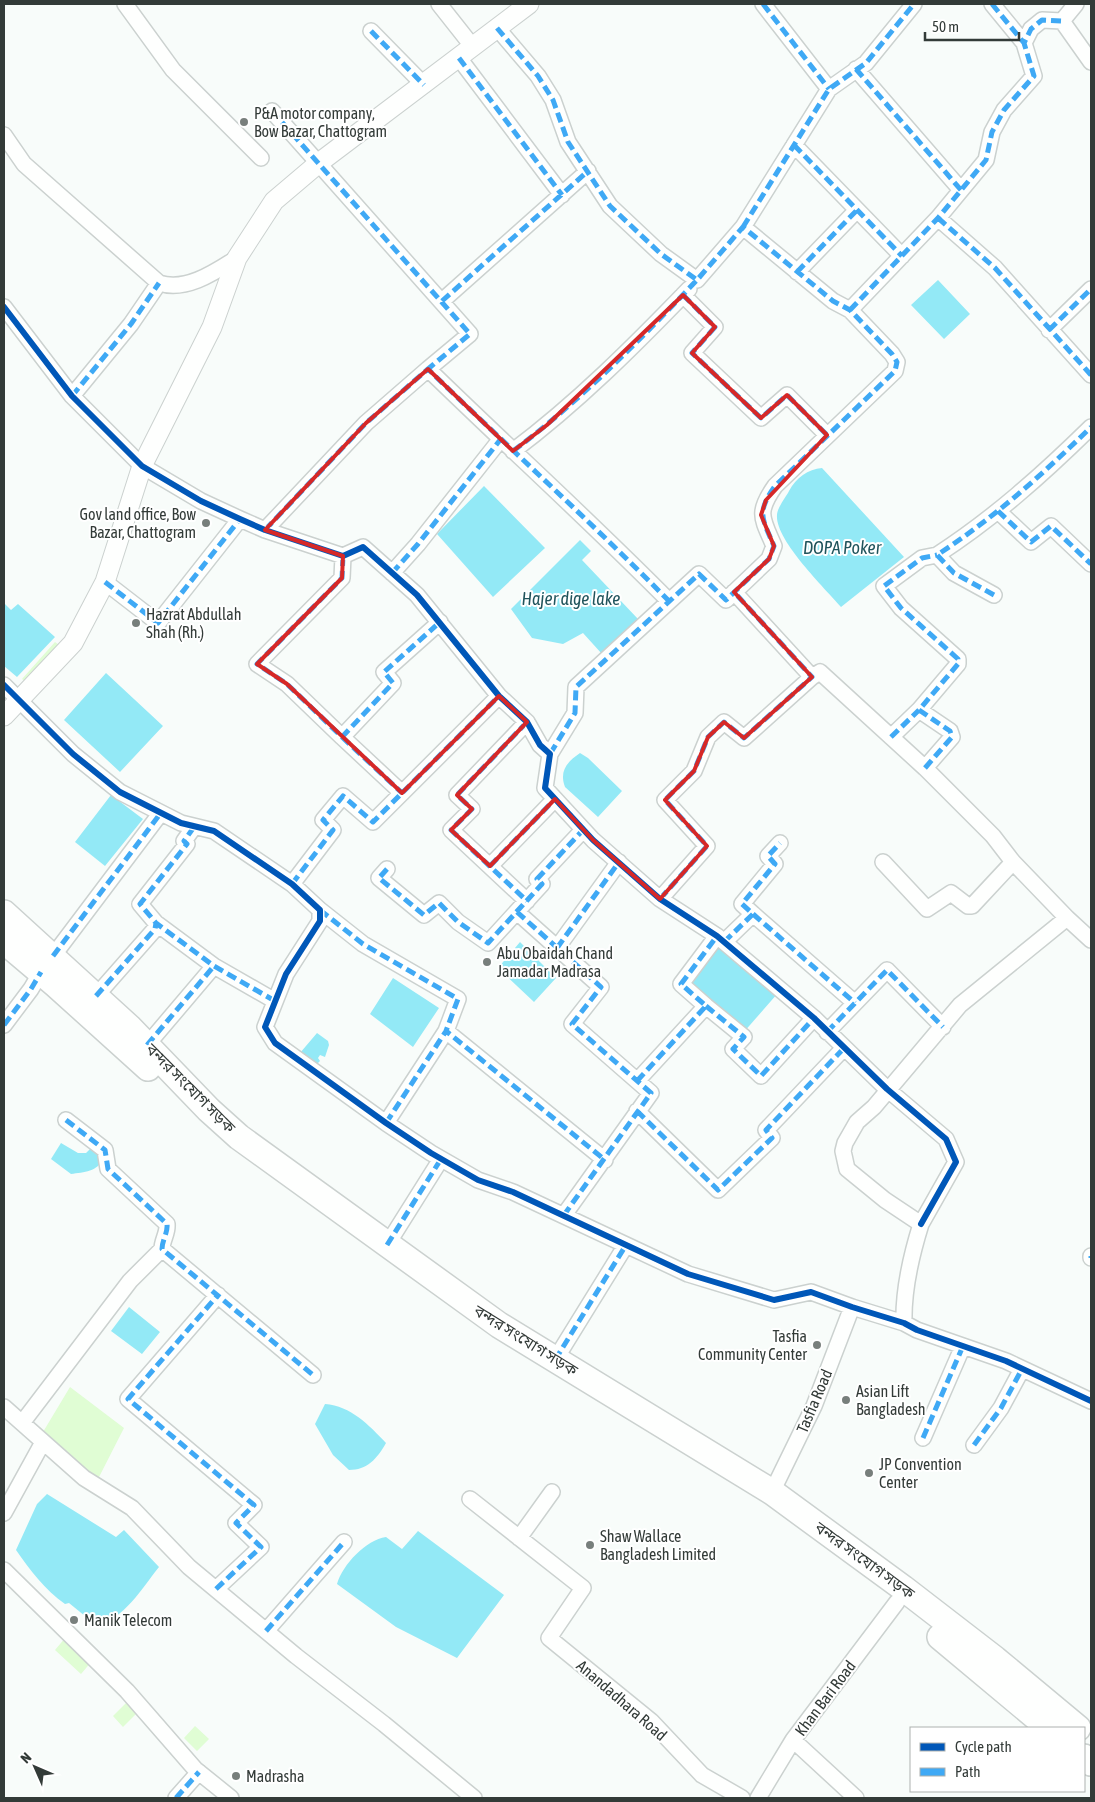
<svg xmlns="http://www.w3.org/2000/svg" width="1095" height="1802" font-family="'Asap Condensed','Noto Sans Bengali',sans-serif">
<rect width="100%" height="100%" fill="#f8fcfa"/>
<path fill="#e0fdd4" d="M 55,642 L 59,645 L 26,682 L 22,679 Z
M 70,1387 L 124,1428 L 98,1479 L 43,1432 Z
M 66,1637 L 92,1661 L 81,1674 L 55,1650 Z
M 129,1700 L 139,1711 L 123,1727 L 113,1716 Z
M 195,1726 L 209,1739 L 197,1751 L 184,1738 Z"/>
<path fill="#93e9f6" d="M 938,280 L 970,314 L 944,339 L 911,305 Z
M 822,468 L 904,557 L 841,607 C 824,587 775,540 777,515 C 777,508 786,497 789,491 C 796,478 808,469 822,468 Z
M 484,486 L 545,548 L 493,597 L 437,534 Z
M 580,540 L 591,551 L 582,560 L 638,619 L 602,654 L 583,633 L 563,644 L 532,638 L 511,609 Z
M 4,603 L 11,610 L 18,604 L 55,637 L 17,677 L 4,666 Z
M 106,673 L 163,726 L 120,772 L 64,720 Z
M 580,753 L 588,758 L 622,791 L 598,817 L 565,787 C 559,771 567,762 580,753 Z
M 111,795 L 143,819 L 105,866 L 75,842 Z
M 520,942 L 556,978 L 534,1002 L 498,968 Z
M 718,943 L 778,993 L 743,1033 L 686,984 Z
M 393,978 L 439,1008 L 413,1047 L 370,1014 Z
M 317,1033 L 328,1041 L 329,1045 L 325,1057 L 320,1055 L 318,1058 L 320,1061 L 316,1065 L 300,1053 Z
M 61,1143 L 78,1153 L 86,1153 L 92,1147 L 103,1158 C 98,1172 84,1172 71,1174 L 51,1159 Z
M 129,1307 L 160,1332 L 142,1354 L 111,1331 Z
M 325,1404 C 351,1406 369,1425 386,1443 C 377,1459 367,1470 349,1470 L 333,1455 L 315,1424 Z
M 47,1494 L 116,1537 L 124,1530 L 159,1567 C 142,1588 124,1620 96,1625 L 69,1603 L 65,1604 C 45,1590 30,1570 16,1550 L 37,1504 Z
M 418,1531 L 504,1595 L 457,1658 L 396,1627 L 337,1584 C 343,1564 366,1540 386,1537 L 402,1549 Z"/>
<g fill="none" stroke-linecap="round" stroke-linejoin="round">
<defs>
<path id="minor" d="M 125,4 L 173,70 L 261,158
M 439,4 L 473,47
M 763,4 L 829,89
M 992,4 L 1024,43
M 1076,4 L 1062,21 L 1091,62
M 497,28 L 538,76 L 553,100 L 568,142 L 610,206 L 661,254 L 697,280 L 743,227 L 833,301 L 850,310 L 892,354 L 897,362 L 895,371 L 775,486 C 756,513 762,518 774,546 L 769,559 L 726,600 L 699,574 L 576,687 L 575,713 L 550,754
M 371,31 L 424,85
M 459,58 L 562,195
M 856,69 L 961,190
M 272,111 L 470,334 L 428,369
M 4,135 L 24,164 L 159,283 C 186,292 215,272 237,258
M 794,145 L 902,256
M 938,218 L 995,268 L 1091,375
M 743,227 L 829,89 L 866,63 L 914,4
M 797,272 L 857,210
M 683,295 L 715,327 L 692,353 L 761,418 L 787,395 L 827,435
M 442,301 L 588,171
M 4,307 L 72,396 L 142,466 L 201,501 L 240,519 L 265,530 L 343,556 L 363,547 L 417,595 L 499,696 L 527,722 L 540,745 L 550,754 L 545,788 L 593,840 L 660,899 L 717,936 L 814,1018 L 887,1089 L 946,1139 L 956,1162 L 921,1224
M 850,310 L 938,218 L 986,160 L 992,132 L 1004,110 L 1034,76 L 1024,43 L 1031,29 L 1042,20 L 1062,21
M 1049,330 L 1091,289
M 72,396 L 131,324 L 159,283
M 513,451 C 577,403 634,346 689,289
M 998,511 L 1031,542 L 1051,526 L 1091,564
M 265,530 L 366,423 L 428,369 C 508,447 591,522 669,601
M 343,556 L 342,578 L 257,664 L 287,684 L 342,737 L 393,683 L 384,672 L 440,622
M 392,573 L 418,544 L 500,440
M 105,582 L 158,623 L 240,519
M 994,595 L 954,573 L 937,555 C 994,518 1043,474 1091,427
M 812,677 L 820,672 L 925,768 L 993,836 L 1013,862 L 1067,918
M 4,685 L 73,754 L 120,792 L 181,823 L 214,831 L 292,884 L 320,910 L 320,921 L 286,974 L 265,1027 L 275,1043 L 386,1123 L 431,1153 L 478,1180 L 513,1192 L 688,1274 L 774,1300 L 811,1292 L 852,1307 L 904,1323 L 917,1330 L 1006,1361 L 1091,1401
M 527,722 L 457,795 L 472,809 L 451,830 L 527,901
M 342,737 L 402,793
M 891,737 L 919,710
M 925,768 L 952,737 L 950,731 L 919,710 L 958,664 L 958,659 L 901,608 L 884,586 L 922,558 L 937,555
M 194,827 L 184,841 L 187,844 L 140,904 L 156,923 L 214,966 L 275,1001
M 883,862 L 927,909 L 951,893 L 968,906 L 972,906 L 1013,862
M 490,866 L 555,799
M 387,869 L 379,878 L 424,915 L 439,903 L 458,922 L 488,943 L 542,884 L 537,879 L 583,830
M 292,884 L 333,830 L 323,820 L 343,796 L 373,822 L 499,696
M 660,899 L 707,846 L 665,800 L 694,771 L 708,737 L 724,722 L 744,738 L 812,677 L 734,592
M 320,910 L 363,944 L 458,999 L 446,1031
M 517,912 L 601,987 L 572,1024 L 651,1093 L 564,1215
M 753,914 L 855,1003
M 724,942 L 753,914 L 742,904 L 775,864 L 768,856 L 780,843
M 557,948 L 619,862
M 53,956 L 160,814
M 96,996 L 155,929 L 156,923
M 706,1006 L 744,1037 L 733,1049 L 761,1076 L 814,1018
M 4,1025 L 31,989 L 41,972
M 827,1032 L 887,970 L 943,1027
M 147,1045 L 214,966
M 637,1081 L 706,1006 L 681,984 L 717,936
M 637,1111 L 718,1190 L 772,1138 L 766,1130 L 844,1048
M 386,1123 L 446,1031 L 605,1160
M 387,1245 L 441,1159
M 162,1249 L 313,1375
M 1091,1256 L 1091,1258
M 904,1323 C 903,1289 911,1256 921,1224 L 885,1200 L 847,1169 L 843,1151 L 845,1143 L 857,1122 L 874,1107 L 960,1005 L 1067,918 L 1091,940
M 555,1360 L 626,1245
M 4,1407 L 84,1478 L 132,1508 L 189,1567 L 296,1656 L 384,1724 L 474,1798
M 22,1423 L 130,1281 L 162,1249 C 162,1240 168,1233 167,1224 L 108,1169 L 105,1150 L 66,1120
M 923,1438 L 963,1346
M 974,1445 L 1001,1408 L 1022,1369
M 772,1492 L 814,1406 L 852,1307
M 470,1499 L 583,1588 L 549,1638 L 651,1721 L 702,1775 L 742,1798
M 4,1513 L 43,1442
M 519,1538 L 552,1492
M 4,1570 L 127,1691 L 195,1769 L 231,1798
M 216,1589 L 261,1547 L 236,1523 L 254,1505 L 128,1399 L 218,1295
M 266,1631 L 344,1542
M 793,1740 L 856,1798
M 176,1798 L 199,1772
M 758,1798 L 793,1740 L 897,1602"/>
<path id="tertiary" d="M 4,716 L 73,643 L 105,582 L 142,466 L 212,327 L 237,258 L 274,201 L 320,162 L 529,4"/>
<path id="trunk" d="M 4,913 L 129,1027 L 209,1110 L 239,1137 L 499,1325 L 772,1492 L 903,1588 L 995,1659 L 1078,1728
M 4,941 L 56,985 L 148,1068
M 940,1637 L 1049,1728
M 1084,1757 L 1091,1763"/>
</defs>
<use href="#minor" stroke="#cbd1cf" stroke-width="18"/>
<use href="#tertiary" stroke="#cbd1cf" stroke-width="21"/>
<use href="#trunk" stroke="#cbd1cf" stroke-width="28"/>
<use href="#minor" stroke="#fefffe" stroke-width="15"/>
<use href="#tertiary" stroke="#fefffe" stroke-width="19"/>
<use href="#trunk" stroke="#fefffe" stroke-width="25"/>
<path stroke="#3fa9f5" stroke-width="5" stroke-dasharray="10 5" stroke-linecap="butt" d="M 763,4 L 829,89
M 992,4 L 1024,43
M 497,28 L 538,76 L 553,100 L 568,142 L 610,206 L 661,254 L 697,280 L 743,227 L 833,301 L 850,310 L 892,354 L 897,362 L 895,371 L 775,486 C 756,513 762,518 774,546 L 769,559 L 726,600 L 699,574 L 576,687 L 575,713 L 550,754
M 371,31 L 424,85
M 459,58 L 562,195
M 856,69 L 961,190
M 272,111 L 470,334 L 428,369
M 794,145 L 902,256
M 938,218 L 995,268 L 1091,375
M 743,227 L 829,89 L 866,63 L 914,4
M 797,272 L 857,210
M 683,295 L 715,327 L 692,353 L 761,418 L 787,395 L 827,435
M 442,301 L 588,171
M 850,310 L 938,218 L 986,160 L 992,132 L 1004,110 L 1034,76 L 1024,43 L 1031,29 L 1042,20 L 1062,21
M 1049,330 L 1091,289
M 72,396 L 131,324 L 159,283
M 513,451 C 580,401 639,341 697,280
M 998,511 L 1031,542 L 1051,526 L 1091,564
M 265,530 L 366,423 L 428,369 C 508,447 591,522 669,601
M 343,556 L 342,578 L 257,664 L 287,684 L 342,737 L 393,683 L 384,672 L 440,622
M 392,573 L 418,544 L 500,440
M 105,582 L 158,623 L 240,519
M 994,595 L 954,573 L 937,555 C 994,518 1043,474 1091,427
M 527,722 L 457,795 L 472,809 L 451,830 L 527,901
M 342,737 L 402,793
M 891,737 L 919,710
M 925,768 L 952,737 L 950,731 L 919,710 L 958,664 L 958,659 L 901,608 L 884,586 L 922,558 L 937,555
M 194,827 L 184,841 L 187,844 L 140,904 L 156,923 L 214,966 L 275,1001
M 490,866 L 555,799
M 387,869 L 379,878 L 424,915 L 439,903 L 458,922 L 488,943 L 542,884 L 537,879 L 583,830
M 292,884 L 333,830 L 323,820 L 343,796 L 373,822 L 499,696
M 660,899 L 707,846 L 665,800 L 694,771 L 708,737 L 724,722 L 744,738 L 812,677 L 734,592
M 320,910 L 363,944 L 458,999 L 446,1031
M 517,912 L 601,987 L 572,1024 L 651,1093 L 564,1215
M 753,914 L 855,1003
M 724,942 L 753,914 L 742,904 L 775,864 L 768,856 L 780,843
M 557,948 L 619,862
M 53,956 L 160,814
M 96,996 L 155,929 L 156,923
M 706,1006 L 744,1037 L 733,1049 L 761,1076 L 814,1018
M 4,1025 L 31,989 L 41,972
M 827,1032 L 887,970 L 943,1027
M 147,1045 L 214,966
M 637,1081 L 706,1006 L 681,984 L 717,936
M 637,1111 L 718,1190 L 772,1138 L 766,1130 L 844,1048
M 66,1120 L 105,1150 L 108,1169 L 167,1224 C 168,1233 162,1240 162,1249 L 313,1375
M 386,1123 L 446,1031 L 605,1160
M 387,1245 L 441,1159
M 1091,1256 L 1091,1258
M 555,1360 L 626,1245
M 923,1438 L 963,1346
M 974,1445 L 1001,1408 L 1022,1369
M 216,1589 L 261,1547 L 236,1523 L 254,1505 L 128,1399 L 218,1295
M 266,1631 L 344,1542
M 176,1798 L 199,1772"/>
<defs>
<path id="cycleway" d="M 4,307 L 72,396 L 142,466 L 201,501 L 240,519 L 265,530 L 343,556 L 363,547 L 417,595 L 499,696 L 527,722 L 540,745 L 550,754 L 545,788 L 593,840 L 660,899 L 717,936 L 814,1018 L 887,1089 L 946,1139 L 956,1162 L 921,1224
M 4,685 L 73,754 L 120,792 L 181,823 L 214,831 L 292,884 L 320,910 L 320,921 L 286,974 L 265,1027 L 275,1043 L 386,1123 L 431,1153 L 478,1180 L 513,1192 L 688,1274 L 774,1300 L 811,1292 L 852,1307 L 904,1323 L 917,1330 L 1006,1361 L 1091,1401"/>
</defs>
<use href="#cycleway" stroke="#fff" stroke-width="9"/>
<use href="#cycleway" stroke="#0057b8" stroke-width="6"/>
</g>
<path fill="none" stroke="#d62828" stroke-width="4" stroke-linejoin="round" d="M 683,295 L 715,327 L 692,353 L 761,418 L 787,395 L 827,435 L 766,500 L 761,515 L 774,546 L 769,559 L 734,592 L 812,677 L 744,738 L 724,722 L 708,737 L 694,771 L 665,800 L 707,846 L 660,899 L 593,840 L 555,799 L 490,866 L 451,830 L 472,809 L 457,795 L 527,722 L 499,696 L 402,793 L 287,684 L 257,664 L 342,578 L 343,556 L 265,530 L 366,423 L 428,369 L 513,451 L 547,425 Z"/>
<g fill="#787f7c" stroke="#fff" stroke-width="2">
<circle cx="244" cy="122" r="5"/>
<circle cx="206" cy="523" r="5"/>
<circle cx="136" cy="623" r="5"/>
<circle cx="487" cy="962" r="5"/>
<circle cx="817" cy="1345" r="5"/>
<circle cx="846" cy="1400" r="5"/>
<circle cx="869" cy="1473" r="5"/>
<circle cx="590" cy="1545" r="5"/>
<circle cx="74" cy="1620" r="5"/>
<circle cx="236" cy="1776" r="5"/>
</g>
<g text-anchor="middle" stroke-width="4" stroke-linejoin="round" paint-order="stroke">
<g font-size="16" fill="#333b38" stroke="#fff" text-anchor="start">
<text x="254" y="119">P&amp;A motor company,<tspan x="254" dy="18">Bow Bazar, Chattogram</tspan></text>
<text x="196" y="520" text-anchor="end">Gov land office, Bow<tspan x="196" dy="18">Bazar, Chattogram</tspan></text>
<text x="146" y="620">Hazrat Abdullah<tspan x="146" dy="18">Shah (Rh.)</tspan></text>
<text x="497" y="959">Abu Obaidah Chand<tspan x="497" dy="18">Jamadar Madrasa</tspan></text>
<text x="807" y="1342" text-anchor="end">Tasfia<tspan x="807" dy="18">Community Center</tspan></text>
<text x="856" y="1397">Asian Lift<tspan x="856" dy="18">Bangladesh</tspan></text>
<text x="879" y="1470">JP Convention<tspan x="879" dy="18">Center</tspan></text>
<text x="600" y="1542">Shaw Wallace<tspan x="600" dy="18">Bangladesh Limited</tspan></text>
<text x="84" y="1626">Manik Telecom</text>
<text x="246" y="1782">Madrasha</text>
</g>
<g font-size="16" fill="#333b38" stroke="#fff">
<text transform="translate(191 1088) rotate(45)" y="6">বন্দর সংযোগ সড়ক</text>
<text transform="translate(526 1340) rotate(32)" y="6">বন্দর সংযোগ সড়ক</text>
<text transform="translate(814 1401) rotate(-67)" y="6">Tasfia Road</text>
<text transform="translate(865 1560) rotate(36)" y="6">বন্দর সংযোগ সড়ক</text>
<text transform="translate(825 1698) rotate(-53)" y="6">Khan Bari Road</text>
<text transform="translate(622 1700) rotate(41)" y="6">Anandadhara Road</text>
</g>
<g font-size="18" font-style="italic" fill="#20545c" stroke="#fff">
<text x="842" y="554">DOPA Poker</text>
<text x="571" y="605">Hajer dige lake</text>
</g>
</g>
<rect width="1095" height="1802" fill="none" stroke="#333b38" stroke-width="10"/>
<rect x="910" y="1727" width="175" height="65" fill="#ffffff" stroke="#adb1af"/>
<rect x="920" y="1743" width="25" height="8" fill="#0057b8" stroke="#adb1af"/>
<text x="955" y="1752" font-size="15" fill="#333b38">Cycle path</text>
<rect x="920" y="1768" width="25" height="8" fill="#3fa9f5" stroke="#adb1af"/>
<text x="955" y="1777" font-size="15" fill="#333b38">Path</text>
<g transform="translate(35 1767) rotate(315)" stroke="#ffffff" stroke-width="4" paint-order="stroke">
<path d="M0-4L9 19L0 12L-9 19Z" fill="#333b38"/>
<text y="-8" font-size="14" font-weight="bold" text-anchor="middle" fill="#333b38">N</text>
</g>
<path d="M925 32v8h94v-8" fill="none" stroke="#333b38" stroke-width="2.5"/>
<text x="932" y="32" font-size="15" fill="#333b38" stroke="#ffffff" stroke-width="4" paint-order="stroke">50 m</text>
</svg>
